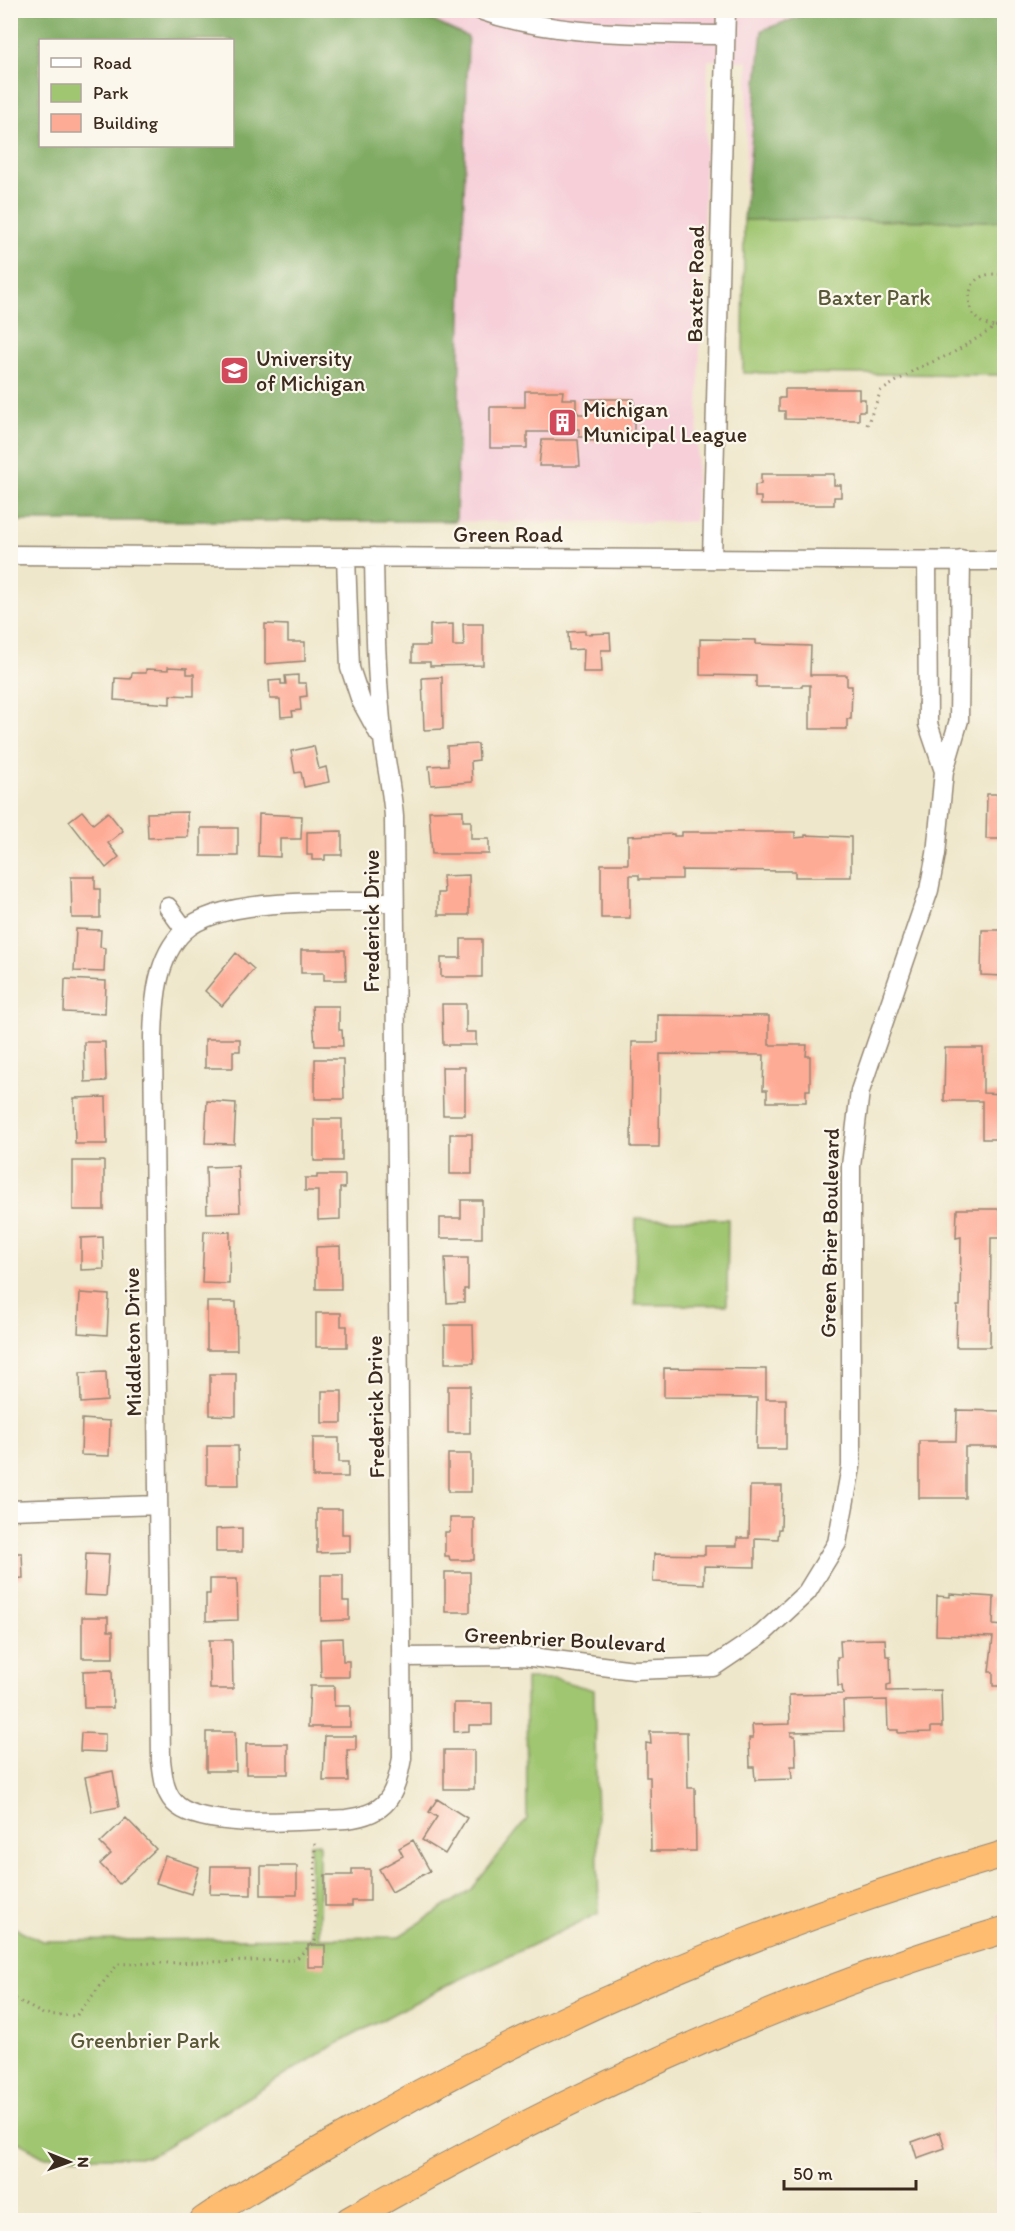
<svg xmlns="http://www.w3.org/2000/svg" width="1015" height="2231" font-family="Itim,sans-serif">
<rect width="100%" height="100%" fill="#fbf7ec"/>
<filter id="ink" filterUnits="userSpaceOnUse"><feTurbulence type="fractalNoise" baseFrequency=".0167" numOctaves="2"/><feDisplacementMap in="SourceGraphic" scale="12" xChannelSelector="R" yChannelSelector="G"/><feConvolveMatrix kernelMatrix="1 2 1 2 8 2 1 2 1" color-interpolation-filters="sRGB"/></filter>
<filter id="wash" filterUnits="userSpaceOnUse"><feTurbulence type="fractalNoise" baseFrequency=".008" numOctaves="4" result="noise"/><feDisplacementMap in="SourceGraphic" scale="24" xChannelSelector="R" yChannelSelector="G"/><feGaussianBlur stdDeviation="1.35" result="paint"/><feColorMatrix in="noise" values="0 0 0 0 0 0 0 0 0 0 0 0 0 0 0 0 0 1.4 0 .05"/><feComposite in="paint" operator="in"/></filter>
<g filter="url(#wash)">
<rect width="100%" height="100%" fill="#efe7cb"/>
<path fill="#f6cfd9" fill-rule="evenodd" d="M 11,11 L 1004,11 L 1004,221 L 744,220 L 748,61 L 708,60 L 695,522 L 11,521 ZM 40,40 L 232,40 L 232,146 L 40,146 Z
M 998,2015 L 1004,2015 L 1004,2220 L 996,2220 Z"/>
<path fill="#a0c671" stroke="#6e7848" stroke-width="1.5" d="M 744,220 L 1004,221 L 1004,375 L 743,373 Z
M 636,1219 L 728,1219 L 727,1305 L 635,1305 Z
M 526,1679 L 555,1679 L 594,1690 L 599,1913 L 444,1987 L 331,2047 L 149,2157 L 45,2157 L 11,2138 L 11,1926 L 42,1941 L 311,1938 L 310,1844 L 319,1843 L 319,1938 L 398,1937 L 471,1890 L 527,1819 Z"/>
<path fill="#80ab63" stroke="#5e6a40" stroke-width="1.5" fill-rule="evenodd" d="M 11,10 L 411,11 L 468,37 L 456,521 L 11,521 ZM 40,40 L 232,40 L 232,146 L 40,146 Z
M 819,10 L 988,18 L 991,11 L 1004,11 L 1004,221 L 744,220 L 762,30 Z"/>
<g id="blocks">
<path fill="#feab96" d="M 785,389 L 859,389 L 859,399 L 865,399 L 865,411 L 859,411 L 859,420 L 785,419 L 785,411 L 779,411 L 779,398 L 785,398 Z
M 525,391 L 563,391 L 562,399 L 576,399 L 576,411 L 579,414 L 586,414 L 586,399 L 634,399 L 634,440 L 586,441 L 586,437 L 579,437 L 579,429 L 568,429 L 568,432 L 527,432 L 527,448 L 490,448 L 490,407 L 525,407 Z
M 542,440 L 578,440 L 580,466 L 539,466 Z
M 761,474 L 834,474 L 834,485 L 841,485 L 841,497 L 834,497 L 834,505 L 761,505 L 761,497 L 755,497 L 755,485 L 761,484 Z
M 10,619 L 15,619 L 15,647 L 10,647 Z
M 265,624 L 288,625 L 288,642 L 305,642 L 305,661 L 265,664 Z
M 453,624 L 453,646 L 464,646 L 463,624 L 483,624 L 483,665 L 430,666 L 430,662 L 412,662 L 412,646 L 430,646 L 430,625 Z
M 585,631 L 585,634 L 610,633 L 611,650 L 601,650 L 602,672 L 583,672 L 584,649 L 569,650 L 568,632 Z
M 700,639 L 756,640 L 756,644 L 811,646 L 810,675 L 847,675 L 847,686 L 852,686 L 851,719 L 847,719 L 847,729 L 810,729 L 810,685 L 802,685 L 802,687 L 756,687 L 756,676 L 700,675 Z
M 168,667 L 187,668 L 187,674 L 194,674 L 194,696 L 170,695 L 170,704 L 114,700 L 115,678 L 131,679 L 132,673 L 146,673 L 146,669 L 168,670 Z
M 298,675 L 298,683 L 306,683 L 307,696 L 300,697 L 301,710 L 292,711 L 293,716 L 281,717 L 280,699 L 270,699 L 269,681 L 281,680 L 281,684 L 286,684 L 285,676 Z
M 442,677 L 443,729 L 424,730 L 422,678 Z
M 478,744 L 479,760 L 471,761 L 472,782 L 431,785 L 429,766 L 448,765 L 447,746 Z
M 314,746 L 319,769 L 326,767 L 329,782 L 304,787 L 301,772 L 295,773 L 291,751 Z
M 987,794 L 1004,794 L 1004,839 L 986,839 Z
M 463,810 L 463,821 L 471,821 L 471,839 L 489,839 L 489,854 L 432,854 L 429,811 Z
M 82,811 L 93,824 L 108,812 L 123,831 L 108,843 L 119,857 L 106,868 L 69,821 Z
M 187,812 L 188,837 L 148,838 L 147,813 Z
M 259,814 L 302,816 L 301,839 L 280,839 L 280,857 L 258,856 Z
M 201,828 L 238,828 L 238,856 L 201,856 Z
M 342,831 L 342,855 L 325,855 L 325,860 L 312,860 L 312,855 L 307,855 L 307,832 Z
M 682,832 L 795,832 L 795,838 L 805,837 L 805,835 L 851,837 L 851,877 L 795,877 L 795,871 L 682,870 L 682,879 L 639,879 L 639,875 L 630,875 L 630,918 L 601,918 L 601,864 L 628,864 L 628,836 L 674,834 L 674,836 L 682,836 Z
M 469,875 L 469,915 L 438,915 L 438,893 L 444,893 L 443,876 Z
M 71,877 L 95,877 L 95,889 L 100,889 L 100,918 L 72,918 Z
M 76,929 L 101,930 L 100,947 L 105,948 L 104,972 L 74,971 Z
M 982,930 L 1004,930 L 1004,976 L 981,975 Z
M 461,939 L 482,939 L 482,977 L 441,977 L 441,958 L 461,958 Z
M 301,950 L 345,950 L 346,980 L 324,980 L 324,973 L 301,973 Z
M 236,953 L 254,969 L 222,1006 L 205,991 Z
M 65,979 L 106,981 L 105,1014 L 64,1012 Z
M 442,1004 L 466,1004 L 466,1032 L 476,1032 L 476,1045 L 443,1045 Z
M 312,1006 L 339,1006 L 339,1030 L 342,1030 L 343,1046 L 315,1046 Z
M 658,1015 L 769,1016 L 769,1045 L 807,1045 L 806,1056 L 810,1056 L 810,1090 L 806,1090 L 806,1102 L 767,1102 L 767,1090 L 763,1090 L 764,1055 L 660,1054 L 659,1147 L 631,1147 L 632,1042 L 658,1042 Z
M 205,1039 L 240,1039 L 240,1051 L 233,1051 L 233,1068 L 205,1068 Z
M 84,1042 L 105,1042 L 106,1081 L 85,1082 Z
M 945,1048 L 983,1048 L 983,1093 L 1004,1094 L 1004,1139 L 982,1139 L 982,1101 L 944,1101 Z
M 315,1059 L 343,1059 L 344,1099 L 315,1099 Z
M 442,1067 L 465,1067 L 465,1115 L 443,1115 Z
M 106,1097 L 107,1144 L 75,1144 L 74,1098 Z
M 207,1101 L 236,1103 L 234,1144 L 205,1143 Z
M 314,1119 L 342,1119 L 342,1161 L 314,1161 Z
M 450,1134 L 472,1134 L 472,1174 L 450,1174 Z
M 73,1161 L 104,1161 L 104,1210 L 73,1210 Z
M 238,1166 L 240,1212 L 207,1213 L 206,1167 Z
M 317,1175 L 345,1175 L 345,1188 L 340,1188 L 340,1219 L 318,1220 L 318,1191 L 305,1191 L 305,1178 L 317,1178 Z
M 461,1200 L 482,1200 L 482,1238 L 440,1238 L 440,1218 L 461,1218 Z
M 957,1209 L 1004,1209 L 1004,1238 L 991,1238 L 990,1347 L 956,1347 L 957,1306 L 960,1306 L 961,1237 L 956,1238 Z
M 204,1231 L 230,1232 L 229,1284 L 202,1283 Z
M 103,1237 L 104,1269 L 81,1270 L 81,1238 Z
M 340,1246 L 341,1289 L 316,1289 L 316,1247 Z
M 445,1258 L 468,1258 L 468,1289 L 464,1289 L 464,1302 L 447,1303 Z
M 80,1293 L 109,1295 L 107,1335 L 78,1333 Z
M 207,1302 L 236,1302 L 237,1350 L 207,1350 Z
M 316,1313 L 341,1313 L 341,1326 L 347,1326 L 347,1347 L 316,1347 Z
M 445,1325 L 473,1325 L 474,1363 L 445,1363 Z
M 664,1368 L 766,1369 L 766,1399 L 786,1399 L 786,1449 L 756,1449 L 757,1398 L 664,1397 Z
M 106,1372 L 107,1401 L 81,1403 L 80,1373 Z
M 210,1374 L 236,1374 L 236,1416 L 210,1415 Z
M 448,1386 L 470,1386 L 470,1433 L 448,1433 Z
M 322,1391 L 342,1391 L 342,1423 L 322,1423 Z
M 957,1410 L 1004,1411 L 1004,1447 L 965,1447 L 965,1498 L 919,1498 L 919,1441 L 956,1441 Z
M 82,1419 L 110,1421 L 109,1456 L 81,1455 Z
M 313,1438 L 339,1438 L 339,1462 L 348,1462 L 348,1477 L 313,1477 Z
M 207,1446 L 238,1446 L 239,1485 L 207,1485 Z
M 448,1454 L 471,1454 L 471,1492 L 448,1492 Z
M 750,1486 L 782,1486 L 781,1529 L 779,1529 L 778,1539 L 755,1538 L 755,1567 L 704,1566 L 704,1584 L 653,1582 L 654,1554 L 705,1555 L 705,1546 L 737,1546 L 737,1538 L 749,1538 Z
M 317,1509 L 342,1509 L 342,1534 L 350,1534 L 350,1552 L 317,1553 Z
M 450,1518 L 474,1518 L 474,1560 L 450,1560 L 449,1556 L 445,1556 L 445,1532 L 450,1532 Z
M 242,1528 L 242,1552 L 216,1552 L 216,1529 Z
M 10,1553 L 22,1553 L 23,1578 L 10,1579 Z
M 86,1553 L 109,1554 L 106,1596 L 84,1595 Z
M 445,1572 L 470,1572 L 470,1612 L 445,1612 Z
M 321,1575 L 343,1575 L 343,1601 L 349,1601 L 349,1620 L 321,1621 Z
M 210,1579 L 237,1579 L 238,1620 L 206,1621 L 206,1594 L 210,1594 Z
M 950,1594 L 994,1597 L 993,1625 L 1004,1626 L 1004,1686 L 993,1686 L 993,1672 L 989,1672 L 993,1637 L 936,1635 L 937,1596 L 950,1597 Z
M 82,1617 L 108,1617 L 108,1631 L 113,1631 L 113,1658 L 82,1658 Z
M 342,1638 L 343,1661 L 349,1661 L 349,1677 L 321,1677 L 320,1639 Z
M 885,1639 L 886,1656 L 890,1656 L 891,1684 L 887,1685 L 887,1691 L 941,1690 L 942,1727 L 931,1727 L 931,1732 L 898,1733 L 898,1730 L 888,1730 L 887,1700 L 843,1701 L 844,1731 L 791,1732 L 791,1736 L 795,1736 L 796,1766 L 791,1766 L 792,1779 L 755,1780 L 754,1767 L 750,1767 L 749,1738 L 753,1738 L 752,1725 L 790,1724 L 789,1695 L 843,1694 L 842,1686 L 838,1686 L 837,1657 L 841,1657 L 840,1640 Z
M 209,1640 L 232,1640 L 233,1689 L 210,1689 Z
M 112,1670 L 113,1708 L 84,1708 L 83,1671 Z
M 310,1686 L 334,1686 L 334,1706 L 350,1706 L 350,1727 L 308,1727 Z
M 454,1703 L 492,1703 L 492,1725 L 469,1725 L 469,1731 L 454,1732 Z
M 206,1732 L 235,1732 L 236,1771 L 206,1771 Z
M 650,1732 L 687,1732 L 688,1788 L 695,1788 L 696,1851 L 651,1851 L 650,1777 L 646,1777 L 646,1743 L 651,1744 Z
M 81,1733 L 105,1734 L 105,1752 L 80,1751 Z
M 325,1736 L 356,1736 L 356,1750 L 347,1750 L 348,1781 L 323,1781 Z
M 246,1744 L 288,1744 L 288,1774 L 246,1774 Z
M 444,1750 L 474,1750 L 474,1789 L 444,1789 Z
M 113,1771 L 119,1807 L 92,1812 L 85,1777 Z
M 437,1799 L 467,1818 L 445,1854 L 422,1840 L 437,1817 L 429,1812 Z
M 126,1818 L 156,1849 L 119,1884 L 100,1864 L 111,1854 L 100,1843 Z
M 413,1840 L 430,1871 L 392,1892 L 379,1869 L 403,1856 L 399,1848 Z
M 165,1856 L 199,1867 L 191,1894 L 156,1883 Z
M 211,1866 L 251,1866 L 251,1895 L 210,1894 Z
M 261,1866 L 297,1866 L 297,1895 L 261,1895 Z
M 352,1869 L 370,1869 L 370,1901 L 352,1901 L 352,1906 L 325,1906 L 325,1875 L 352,1875 Z
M 308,1945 L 325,1945 L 325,1967 L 308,1967 Z
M 940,2132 L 945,2148 L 917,2158 L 912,2142 Z
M 699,2217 L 699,2220 L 670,2220 L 670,2219 Z"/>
</g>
</g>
<g filter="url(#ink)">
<use href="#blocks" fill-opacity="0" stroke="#958874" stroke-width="1.5"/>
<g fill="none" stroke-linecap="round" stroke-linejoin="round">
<defs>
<path id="minor" d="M 480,10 C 558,38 643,33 725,35
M 10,555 L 1004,561
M 346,557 L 350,668 L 361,701 L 379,734
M 374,557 C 375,618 376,678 383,739 C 386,765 392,790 394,817 L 402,1758 C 395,1797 387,1814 346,1819 C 305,1820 209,1830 178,1806 C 164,1795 163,1776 161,1760 L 153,1037 C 154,1001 156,958 184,931 C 222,895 342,903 394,902
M 712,559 L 726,10
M 927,561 L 928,724 L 944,771
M 168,907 L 185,930
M 10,1510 L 158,1505
M 402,1657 L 523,1656 L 634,1670 L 713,1667 L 762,1634 L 807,1592 L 837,1543 L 851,1467 L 851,1166 L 860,1091 L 929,890 L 936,854 L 944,771 L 959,720 L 961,560"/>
<path id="highway" d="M 203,2220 C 241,2194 283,2171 323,2148 C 536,2021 767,1923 1004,1854
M 349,2220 C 556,2101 775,1998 1004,1930"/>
</defs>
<use href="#minor" stroke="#958874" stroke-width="21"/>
<use href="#highway" stroke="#958874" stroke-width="28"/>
<path stroke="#958874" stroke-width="3" stroke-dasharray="1.5 4.5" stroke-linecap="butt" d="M 993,327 C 988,325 980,323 976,318 C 966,308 967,283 981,277 C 989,273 996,274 1004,275
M 867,425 L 881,391 L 916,369 L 951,354 L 1004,322
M 10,1996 L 43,2014 L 76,2016 L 118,1964 L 295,1960 L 315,1941 L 315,1841"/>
<use href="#minor" stroke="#fff" stroke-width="18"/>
<use href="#highway" stroke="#febc70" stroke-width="26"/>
</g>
</g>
<defs>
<symbol id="university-square" viewBox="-11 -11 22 22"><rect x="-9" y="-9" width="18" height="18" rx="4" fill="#d1495b" stroke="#fbf7ec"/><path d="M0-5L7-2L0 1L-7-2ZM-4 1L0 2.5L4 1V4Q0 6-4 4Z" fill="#fff"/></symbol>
<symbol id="building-square" viewBox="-11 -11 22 22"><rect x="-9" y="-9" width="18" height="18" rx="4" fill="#d1495b" stroke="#fbf7ec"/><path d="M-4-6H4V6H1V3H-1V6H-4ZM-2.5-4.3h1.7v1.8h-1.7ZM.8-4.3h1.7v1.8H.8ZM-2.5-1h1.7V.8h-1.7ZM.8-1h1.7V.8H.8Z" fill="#fff"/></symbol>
</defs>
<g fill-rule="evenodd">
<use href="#university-square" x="218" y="354" width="33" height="33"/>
<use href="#building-square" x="546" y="406" width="33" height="33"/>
</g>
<g text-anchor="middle" stroke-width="4.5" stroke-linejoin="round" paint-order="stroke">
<g font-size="22" fill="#3b2a1e" stroke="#fbf7ec">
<text transform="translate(695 284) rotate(-89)" y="8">Baxter Road</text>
<text x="508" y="542">Green Road</text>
<text transform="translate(371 921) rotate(-90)" y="8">Frederick Drive</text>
<text transform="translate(829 1233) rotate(-89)" y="8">Green Brier Boulevard</text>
<text transform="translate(132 1342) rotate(-91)" y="8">Middleton Drive</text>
<text transform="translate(375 1407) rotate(-91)" y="8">Frederick Drive</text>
<text transform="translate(565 1639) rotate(3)" y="8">Greenbrier Boulevard</text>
</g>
<g font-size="22" fill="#595937" stroke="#fbf7ec">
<text x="874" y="305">Baxter Park</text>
<text x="145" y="2048">Greenbrier Park</text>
</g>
<g font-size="22" fill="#3b2a1e" stroke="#fbf7ec" text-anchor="start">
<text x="256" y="366">University<tspan x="256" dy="25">of Michigan</tspan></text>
<text x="583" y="417">Michigan<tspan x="583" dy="25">Municipal League</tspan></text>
</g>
</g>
<rect width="1015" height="2231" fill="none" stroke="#fbf7ec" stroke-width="36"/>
<rect x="39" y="39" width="195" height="108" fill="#fbf7ec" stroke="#aea59a" stroke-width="1.5"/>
<rect x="51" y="58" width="30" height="9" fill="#ffffff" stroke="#aea59a" stroke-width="1.5"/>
<text x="93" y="69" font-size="18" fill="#3b2a1e">Road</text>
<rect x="51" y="84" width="30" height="18" fill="#a0c671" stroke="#aea59a" stroke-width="1.5"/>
<text x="93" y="99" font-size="18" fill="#3b2a1e">Park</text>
<rect x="51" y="114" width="30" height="18" fill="#feab96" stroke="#aea59a" stroke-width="1.5"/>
<text x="93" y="129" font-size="18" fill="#3b2a1e">Building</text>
<g transform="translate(69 2162) rotate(91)" stroke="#fbf7ec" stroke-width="4.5" paint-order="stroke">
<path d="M0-4.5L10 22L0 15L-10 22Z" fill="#3b2a1e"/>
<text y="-9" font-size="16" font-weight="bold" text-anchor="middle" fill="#3b2a1e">N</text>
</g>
<path d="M784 2180v9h132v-9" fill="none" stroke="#3b2a1e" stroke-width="3"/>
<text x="793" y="2180" font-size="18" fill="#3b2a1e" stroke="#fbf7ec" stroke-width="4.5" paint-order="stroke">50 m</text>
</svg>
